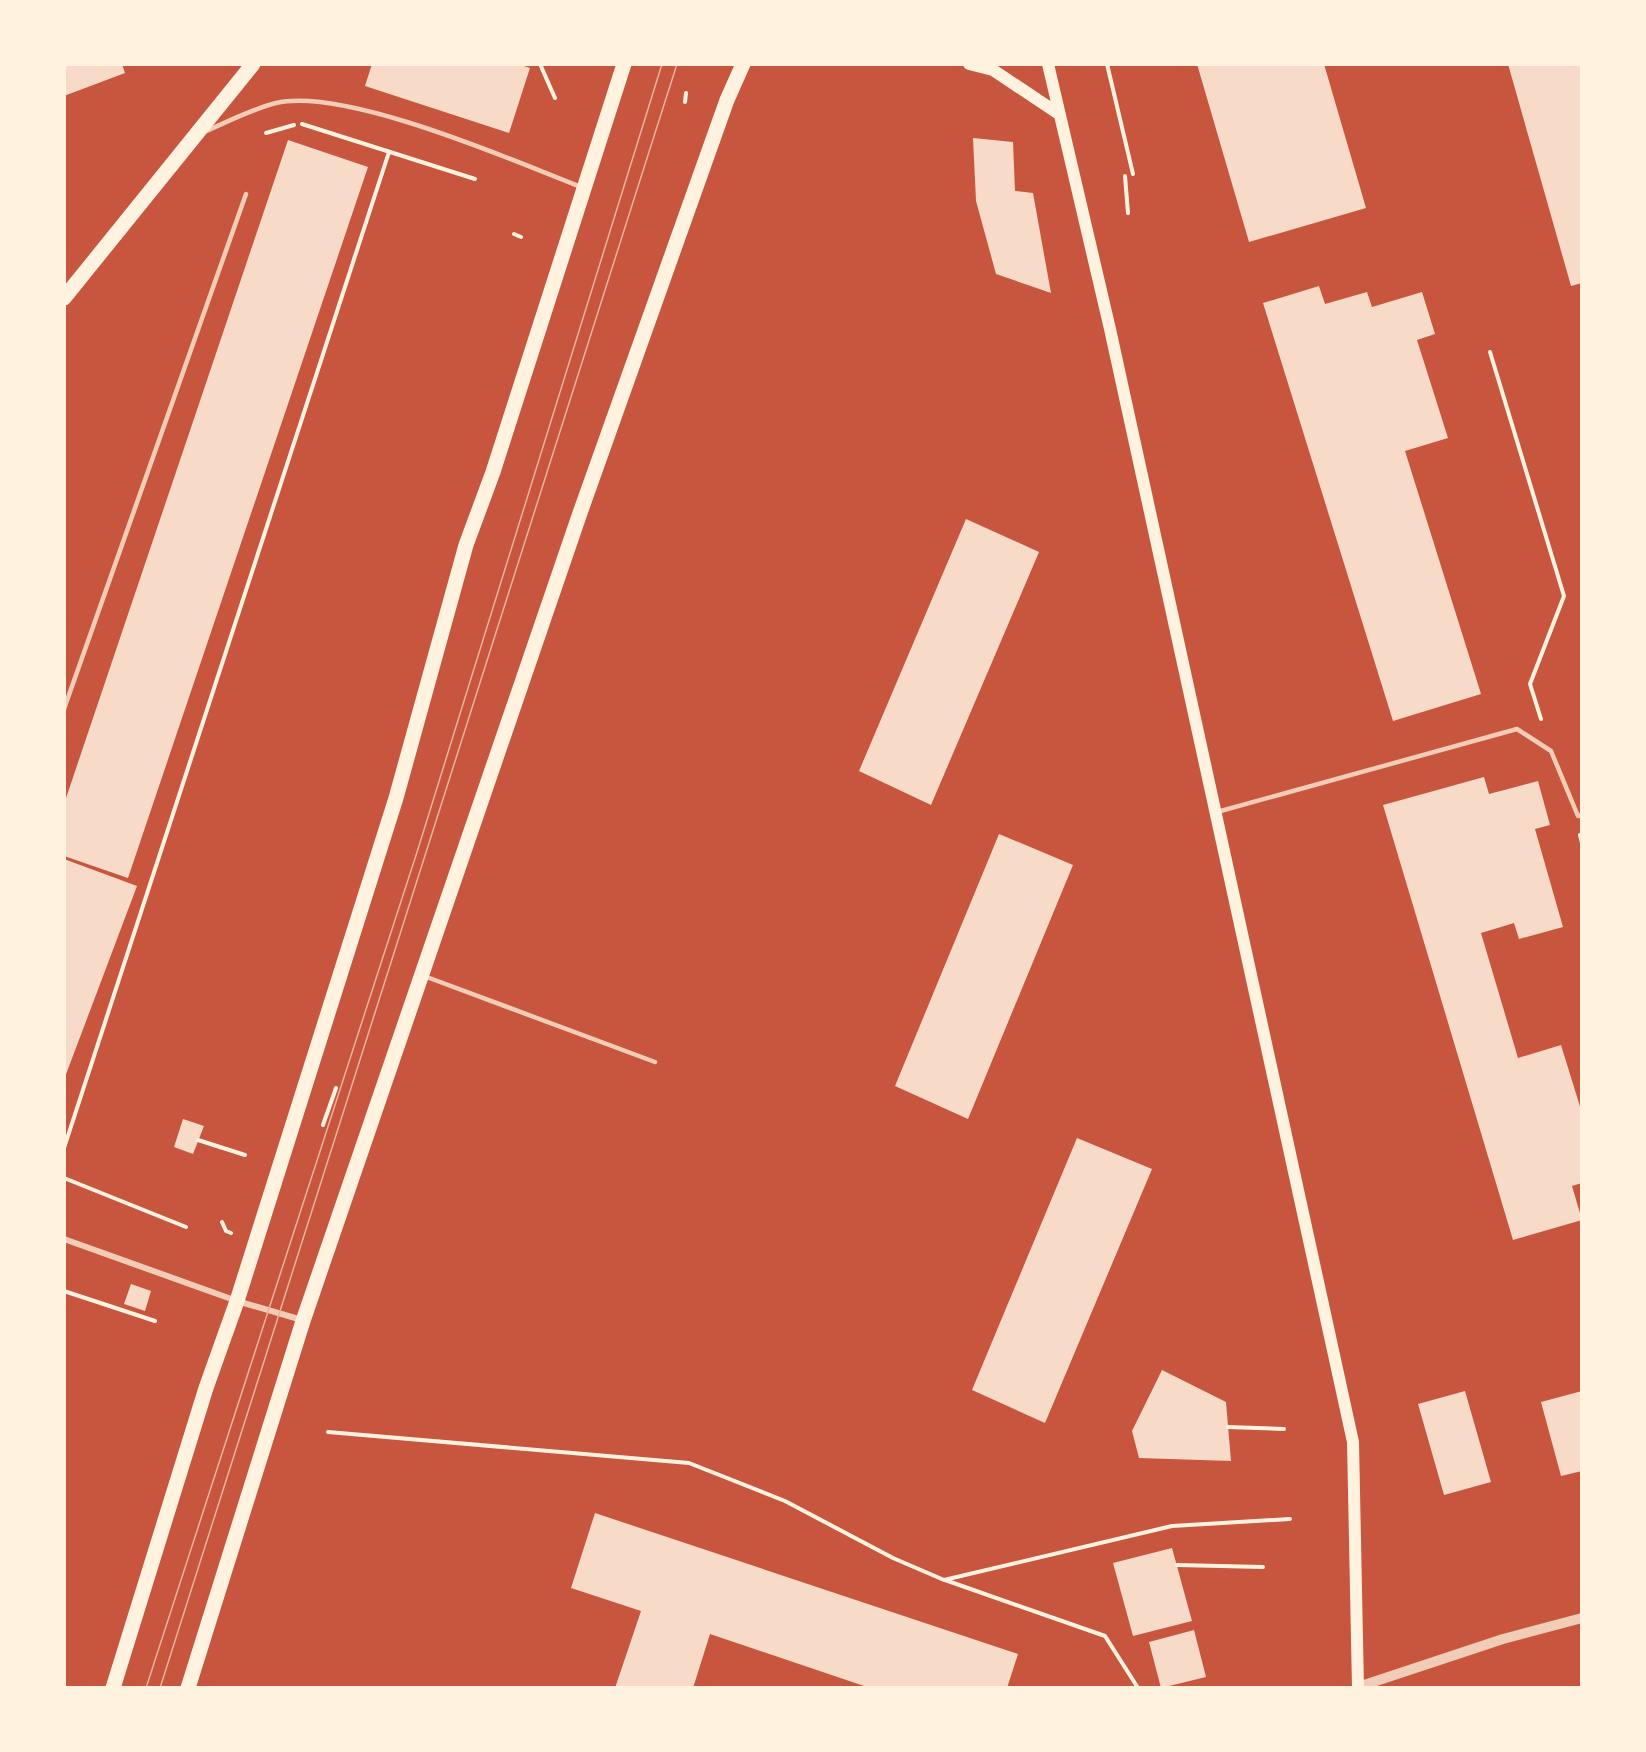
<svg xmlns="http://www.w3.org/2000/svg" width="1646" height="1752" font-family="Rubik,sans-serif">
<rect width="100%" height="100%" fill="#c8553d"/>
<path fill="#f7dbc8" d="M 64,64 L 122,64 L 125,73 L 64,96 Z
M 372,64 L 518,64 L 530,68 L 509,133 L 365,86 Z
M 1197,64 L 1324,64 L 1366,208 L 1249,242 Z
M 1508,64 L 1580,64 L 1582,283 L 1571,286 Z
M 973,138 L 1013,142 L 1015,191 L 1033,193 L 1051,293 L 996,274 L 976,201 Z
M 288,140 L 368,167 L 128,878 L 64,856 L 64,804 Z
M 1319,286 L 1325,304 L 1367,292 L 1372,307 L 1422,292 L 1435,334 L 1417,340 L 1448,438 L 1405,451 L 1481,694 L 1393,721 L 1263,303 Z
M 966,519 L 1039,552 L 931,805 L 859,771 Z
M 1484,777 L 1489,794 L 1538,781 L 1550,825 L 1535,829 L 1563,927 L 1519,939 L 1514,923 L 1481,933 L 1518,1058 L 1561,1045 L 1582,1113 L 1582,1183 L 1572,1186 L 1582,1220 L 1513,1240 L 1383,805 Z
M 999,834 L 1073,865 L 968,1119 L 895,1086 Z
M 64,859 L 137,886 L 65,1077 L 64,1077 Z
M 183,1119 L 204,1126 L 193,1154 L 174,1147 Z
M 1077,1138 L 1152,1169 L 1045,1423 L 972,1390 Z
M 131,1284 L 151,1291 L 145,1311 L 124,1304 Z
M 1162,1370 L 1226,1402 L 1231,1461 L 1139,1458 L 1132,1431 Z
M 1465,1391 L 1491,1482 L 1444,1495 L 1418,1404 Z
M 1582,1391 L 1582,1471 L 1561,1476 L 1541,1402 Z
M 595,1513 L 1018,1654 L 1007,1688 L 870,1688 L 710,1634 L 693,1688 L 615,1688 L 641,1611 L 571,1588 Z
M 1172,1548 L 1192,1621 L 1133,1636 L 1113,1563 Z
M 1194,1630 L 1206,1677 L 1161,1688 L 1149,1642 Z"/>
<g fill="none" stroke-linecap="round" stroke-linejoin="round">
<path stroke="#fff3e0" stroke-width="4" d="M 540,64 L 555,98
M 1107,64 L 1133,174
M 685,102 L 686,93
M 302,124 L 475,179
M 266,133 L 294,125
M 1125,176 L 1128,213
M 514,234 L 521,237
M 1490,352 L 1564,596 L 1530,684 L 1541,719
M 1580,835 L 1582,843
M 323,1125 L 336,1088
M 198,1140 L 245,1155
M 64,1148 L 389,152
M 64,1178 L 186,1227
M 222,1222 L 226,1231 L 231,1233
M 64,1291 L 155,1321
M 1228,1427 L 1284,1429
M 328,1432 L 689,1463 L 785,1501 L 893,1558 L 944,1580 L 1172,1526 L 1290,1519
M 1177,1565 L 1263,1567
M 945,1580 L 1105,1636 L 1138,1688"/>
<path stroke="#f1ccb7" stroke-width="4.5" d="M 204,132 C 227,122 252,109 276,103 C 345,87 512,160 581,187
M 64,709 L 246,194
M 1217,812 L 1517,729 L 1551,751 L 1578,816 L 1582,815
M 424,976 L 655,1062"/>
<path stroke="#f1ccb7" stroke-width="6" d="M 64,1239 L 237,1301 L 302,1320"/>
<path stroke="#f1ccb7" stroke-width="10" d="M 1358,1687 L 1503,1639 L 1582,1618"/>
<path stroke="#fff3e0" stroke-width="12" d="M 969,64 L 993,70 L 1059,114
M 1048,64 L 1110,329 L 1353,1442 L 1358,1688"/>
<path stroke="#fff3e0" stroke-width="15" d="M 64,298 L 253,64
M 113,1688 L 206,1388 L 237,1301 L 396,798 L 466,545 L 493,472 L 624,64
M 188,1688 L 303,1321 L 580,513 L 727,100 L 743,64"/>
<path stroke="#e9b49f" stroke-width="1.5" d="M 146,1688 L 418,849 L 662,64
M 160,1688 L 677,64"/>
</g>
<rect width="1646" height="1752" fill="none" stroke="#fff3e0" stroke-width="132"/>
</svg>
